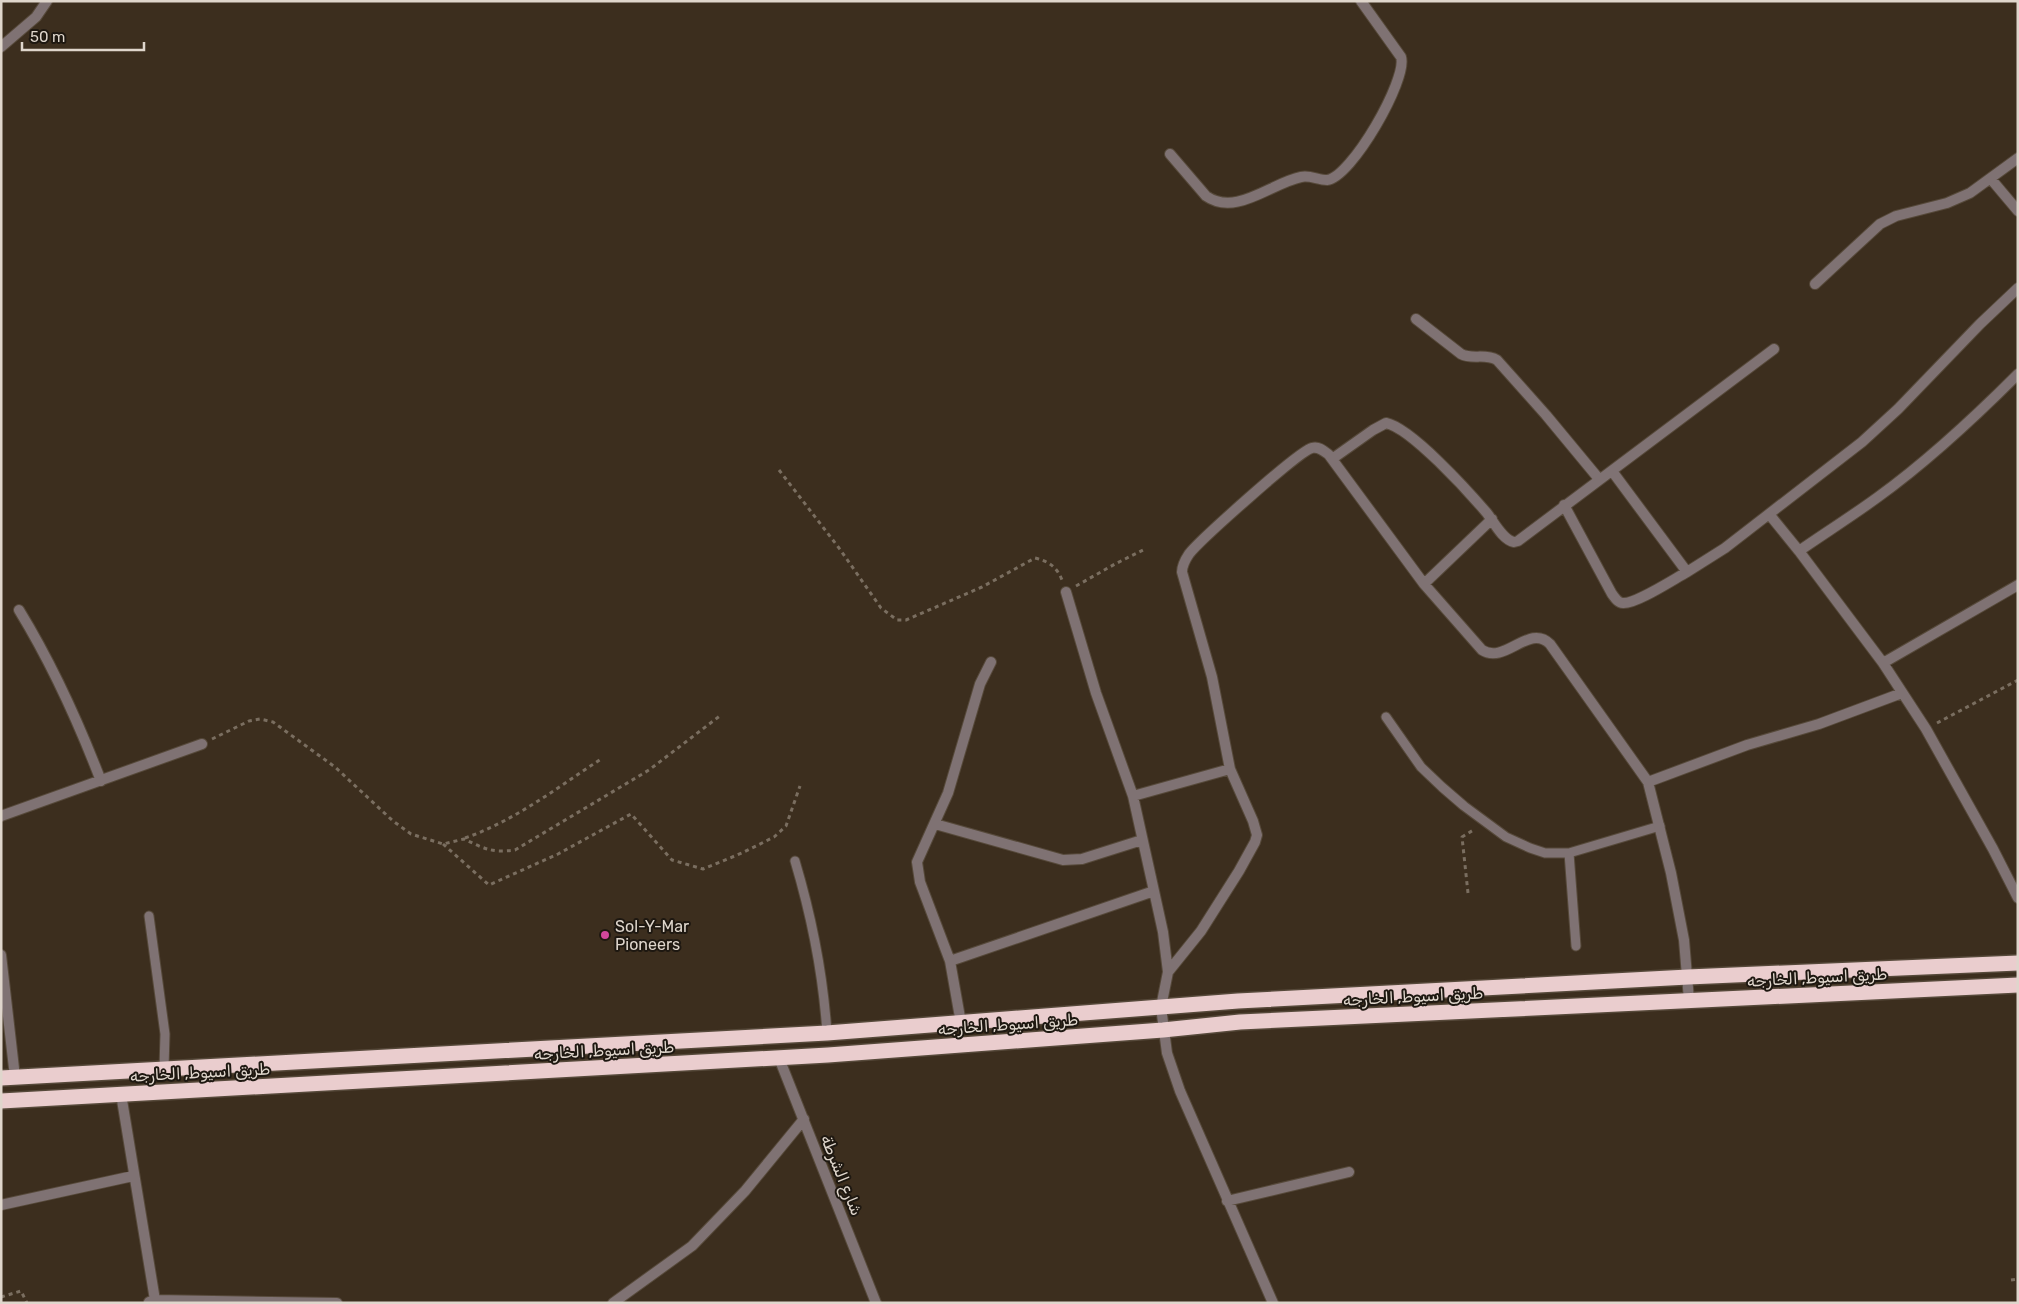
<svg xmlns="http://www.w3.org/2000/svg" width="2019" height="1304" font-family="Rubik,'Noto Naskh Arabic',sans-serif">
<rect width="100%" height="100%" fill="#3c2e1e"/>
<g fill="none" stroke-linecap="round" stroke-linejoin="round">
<defs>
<path id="lane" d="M 1386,717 L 1421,767 L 1442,787 L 1464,806 L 1506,837 L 1530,848 L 1545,853 L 1569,853 L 1660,826
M 1569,853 L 1576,946
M 795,861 C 812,918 823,973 827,1033
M 149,916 L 165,1034 L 164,1068"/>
<path id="street" d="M 1,47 L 36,17 L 47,1
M 1170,154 L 1206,196 C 1236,217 1271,183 1301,177 C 1310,175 1318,180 1327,180 C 1351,178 1408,79 1401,57 L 1361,1
M 1991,179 L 2018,211
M 1815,284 L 1880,224 L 1896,216 L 1947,203 L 1970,193 L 2018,158
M 1416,319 L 1461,354 C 1472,360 1485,353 1497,360 L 1546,415 L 1599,479
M 1332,459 L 1373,430 L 1386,423 C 1411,428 1468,491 1486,512 C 1493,520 1502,540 1514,542 L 1518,541 L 1774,349
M 1612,471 L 1687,572 L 1725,548 L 1862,442 L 1898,409 L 1980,324 L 2018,288
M 1564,505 L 1612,594 C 1615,598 1618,603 1623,603 C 1636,604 1674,579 1687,572
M 1769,514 L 1799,551 L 1883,663 L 1926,729 L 1993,849 L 2018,898
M 1799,551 C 1825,533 1852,516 1878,497 C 1928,461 1974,418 2018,374
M 1424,584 L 1492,519
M 1066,592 L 1096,693 L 1133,796 L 1154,891 L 1163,932 L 1168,972 L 1161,1007 L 1167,1053 L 1180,1091 L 1273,1303
M 19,610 C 52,664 78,721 101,781
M 991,662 L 980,684 L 948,793 L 917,862 L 920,882 L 950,961 L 1154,891
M 1883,663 L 2018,585
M 1648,782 L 1747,745 L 1819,724 L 1902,693
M 1133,796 L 1230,769
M 1,816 L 202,744
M 935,824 L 1063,860 L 1082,859 L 1142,840
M 1,955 L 15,1077
M 950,961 L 961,1023
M 1168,972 L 1201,931 L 1239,871 L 1255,842 L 1257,835 L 1253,821 L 1230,769 L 1212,677 L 1182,572 C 1182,565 1185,560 1189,554 C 1199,541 1300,450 1312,448 C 1319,446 1324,451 1329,455 L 1424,584 L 1482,650 C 1505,665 1529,623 1550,644 L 1648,782 L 1671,873 L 1684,940 L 1689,1000
M 779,1058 L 876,1303
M 121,1094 L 155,1300
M 1227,1201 L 1349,1172
M 1,1205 L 133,1176
M 149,1302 L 155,1300 L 337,1303
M 613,1303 L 692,1246 L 745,1191 L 804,1119"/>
<path id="highway" d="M 1,1078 L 827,1033 L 1238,1001 L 1688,977 L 2018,963
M 1,1101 L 828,1055 L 1163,1030 L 1240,1022 L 2018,985"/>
</defs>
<use href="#lane" stroke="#56493a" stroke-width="11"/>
<use href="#street" stroke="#56493a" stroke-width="12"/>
<use href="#highway" stroke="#56493a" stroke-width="18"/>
<path stroke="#7a6e60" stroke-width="3" stroke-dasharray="4 4" stroke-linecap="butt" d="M 779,470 L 839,548 L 881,608 L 897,620 L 906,620 L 982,587 L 1035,558 C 1048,561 1057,567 1062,580
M 1076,586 L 1115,564 L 1145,549
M 1937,723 L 2018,680
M 212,739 L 249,721 L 260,719 L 273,722 L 335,767 L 393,821 L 411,834 L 443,844 L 464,839 C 485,849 492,853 515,850 L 649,770 L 721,715
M 465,838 C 514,821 557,788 601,759
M 443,844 L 489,885 L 558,854 L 631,814 L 672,860 L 703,869 L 742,853 L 774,837 L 786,826 L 800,786
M 1468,893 L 1462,837 L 1475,829
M 2011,1280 L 2018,1279
M 1,1297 L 21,1291 L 27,1303"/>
<use href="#lane" stroke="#7f7273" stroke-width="9"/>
<use href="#street" stroke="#7f7273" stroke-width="10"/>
<use href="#highway" stroke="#eacdce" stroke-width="15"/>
</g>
<circle fill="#d1479c" stroke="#1e1811" stroke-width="2" cx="605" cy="935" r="5"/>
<g text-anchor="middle" stroke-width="4" stroke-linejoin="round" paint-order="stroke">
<g font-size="16" fill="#dfd6cc" stroke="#1e1811" text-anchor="start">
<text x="615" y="932">Sol-Y-Mar<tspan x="615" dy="18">Pioneers</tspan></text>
</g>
<g font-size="16" fill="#dfd6cc" stroke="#1e1811">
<text transform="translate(1817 977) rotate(-3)" y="6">طريق اسيوط, الخارجه</text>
<text transform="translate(1413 996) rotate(-3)" y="6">طريق اسيوط, الخارجه</text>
<text transform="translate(1008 1024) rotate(-4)" y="6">طريق اسيوط, الخارجه</text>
<text transform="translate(604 1050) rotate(-3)" y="6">طريق اسيوط, الخارجه</text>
<text transform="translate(200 1072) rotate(-3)" y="6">طريق اسيوط, الخارجه</text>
<text transform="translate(842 1175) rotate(68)" y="6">شارع الشرطة</text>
</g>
</g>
<rect width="2019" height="1304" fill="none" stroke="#dfd6cc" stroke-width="5"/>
<path d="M22 42v8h122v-8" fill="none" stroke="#dfd6cc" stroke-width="2.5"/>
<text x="30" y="42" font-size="15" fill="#dfd6cc" stroke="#1e1811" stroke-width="4" paint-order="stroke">50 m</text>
</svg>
